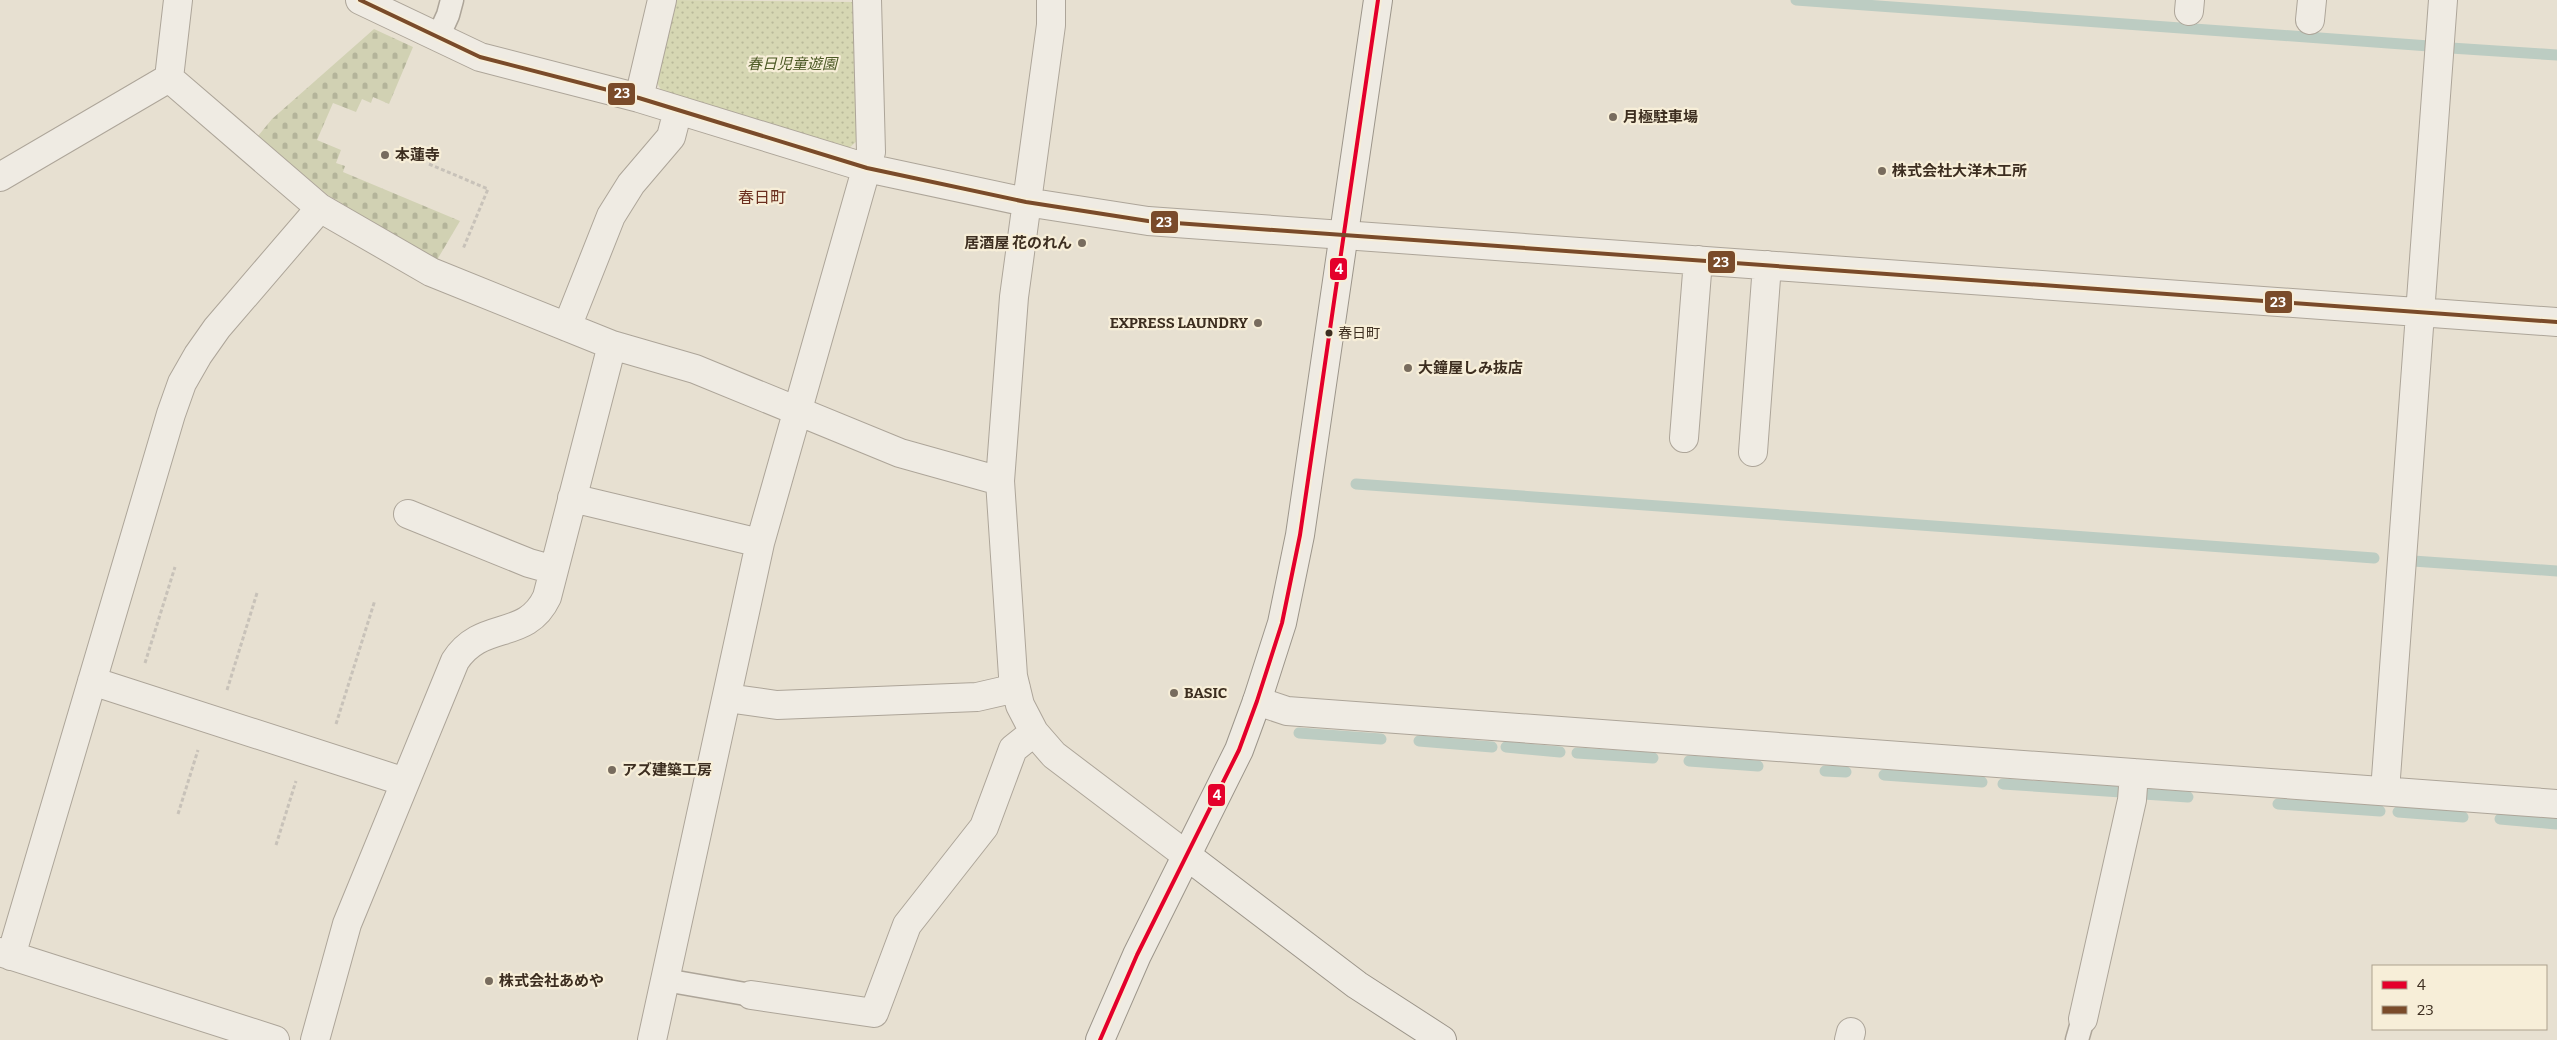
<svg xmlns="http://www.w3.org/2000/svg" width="2557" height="1040" font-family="Bitter,'Noto Sans JP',serif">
<defs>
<pattern id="cemetery-stones" width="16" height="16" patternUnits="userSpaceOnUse" patternTransform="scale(1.25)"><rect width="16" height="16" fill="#d1d1b3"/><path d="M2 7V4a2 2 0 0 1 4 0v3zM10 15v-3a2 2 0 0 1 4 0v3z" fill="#b4b49a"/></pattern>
<pattern id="park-dots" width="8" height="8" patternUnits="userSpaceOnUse" patternTransform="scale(1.25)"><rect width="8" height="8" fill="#d6d7b3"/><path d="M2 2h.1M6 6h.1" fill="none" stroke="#b9b99a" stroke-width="1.8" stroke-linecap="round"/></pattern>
</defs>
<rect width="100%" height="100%" fill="#e7e0d1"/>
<path fill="url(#cemetery-stones)" d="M 374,29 L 413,47 L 389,104 L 373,97 L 371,103 L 362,99 L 356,112 L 333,103 L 317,140 L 341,150 L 336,163 L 345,166 L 343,172 L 460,221 L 437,260 L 329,196 L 258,136 L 272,119 Z"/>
<path fill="url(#park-dots)" d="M 673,0 L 854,2 L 857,141 L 849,148 L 661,90 L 655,79 Z"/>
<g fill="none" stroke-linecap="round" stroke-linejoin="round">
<path stroke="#bcccc2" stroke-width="11" d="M 1796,0 L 2429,46
M 2451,48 L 2557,55
M 1356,484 L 2374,558
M 2413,561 L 2557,571
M 1299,733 L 1381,739
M 1419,741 L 1492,747
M 1506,747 L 1560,752
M 1577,753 L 1653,758
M 1689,761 L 1758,766
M 1825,771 L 1846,772
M 1884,775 L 1982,782
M 2003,784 L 2121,792
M 2144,794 L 2188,797
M 2278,804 L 2380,811
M 2398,812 L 2463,817
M 2500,819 L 2556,824"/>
<defs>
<path id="lane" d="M 438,37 L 448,15 L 452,0
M 665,980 L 751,995
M 2077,1040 L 2083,1019"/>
<path id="street" d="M 178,0 L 169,78 L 320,208 L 431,272 L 612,345 L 695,369 L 900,453 L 1000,481
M 360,0 L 480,57 L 639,98 L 867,168 L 1026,202 L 1148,221 L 2557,322
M 1051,0 L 1051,25 L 1014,297 L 1000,481 L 1013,676 L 1020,705 L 1034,732 L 1054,755 L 1186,855
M 2189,11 L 2190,0
M 2310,20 L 2312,0
M 639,98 L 662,0
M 0,177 L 169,78
M 567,327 L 611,216 L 631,184 L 671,137 L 678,110
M 1684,438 L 1698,260
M 1753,452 L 1767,265
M 572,498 L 760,543
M 408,514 L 529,563 L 554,570
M 92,681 L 405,782
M 727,698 L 777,705 L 977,697 L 1016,688
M 1257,701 L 1287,711 L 2557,804
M 2385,791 L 2443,0
M 0,952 L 275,1040
M 11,956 L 171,414 L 182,383 L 198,355 L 217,328 L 320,208
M 751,995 L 874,1013 L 907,925 L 984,827 L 1013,749 L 1034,732
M 2083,1019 L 2132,800 L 2134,773
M 315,1040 L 347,924 L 455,661 C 482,619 526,642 547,597 L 612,345
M 652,1040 L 760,543 L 871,152 L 867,0
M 1849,1040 L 1851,1032"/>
<path id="secondary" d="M 1186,855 L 1357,985 L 1442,1040
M 1100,1040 L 1137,955 L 1239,750 L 1257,701 L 1282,623 L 1300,535 L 1378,0"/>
</defs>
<use href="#lane" stroke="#ada599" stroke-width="25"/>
<use href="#street" stroke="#ada599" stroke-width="30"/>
<use href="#secondary" stroke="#9c958a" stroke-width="30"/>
<path stroke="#c8c2b9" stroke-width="3" stroke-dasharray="4 2.5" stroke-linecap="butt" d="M 429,164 L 488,189 L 463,249
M 145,663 L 175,567
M 227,690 L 257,593
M 336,724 L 375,600
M 178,814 L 198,750
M 276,845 L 296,781"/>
<use href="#lane" stroke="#efebe3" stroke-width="22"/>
<use href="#street" stroke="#efebe3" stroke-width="28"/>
<use href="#secondary" stroke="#efebe3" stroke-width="28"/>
<defs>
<path id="bus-1" d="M 1100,1040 L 1137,955 L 1239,750 L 1257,701 L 1282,623 L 1300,535 L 1378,0"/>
<path id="bus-2" d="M 360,0 L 480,57 L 639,98 L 867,168 L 1026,202 L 1148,221 L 2557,322"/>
</defs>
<use href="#bus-1" stroke="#f7eed8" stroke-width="8"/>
<use href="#bus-2" stroke="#f7eed8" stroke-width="8"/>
<use href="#bus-1" stroke="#e4002b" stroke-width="4"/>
<use href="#bus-2" stroke="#7a4b2a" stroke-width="4"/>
</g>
<g fill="#786c5e" stroke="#f7eed8" stroke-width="2">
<circle cx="1613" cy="117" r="5"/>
<circle cx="385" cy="155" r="5"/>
<circle cx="1882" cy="171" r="5"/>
<circle cx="1082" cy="243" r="5"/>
<circle cx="1258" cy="323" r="5"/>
<circle cx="1408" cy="368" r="5"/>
<circle cx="1174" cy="693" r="5"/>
<circle cx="612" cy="770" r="5"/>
<circle cx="489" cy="981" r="5"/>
</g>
<circle fill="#3d2e20" stroke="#f7eed8" stroke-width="2" cx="1329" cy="333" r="4.5"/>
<g text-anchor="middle" stroke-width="4.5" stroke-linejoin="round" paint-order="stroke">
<g font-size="14" fill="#3d2e20" stroke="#f7eed8" text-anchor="start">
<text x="1338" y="338">春日町</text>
</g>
<g font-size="15" font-style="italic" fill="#4d5a26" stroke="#f7eed8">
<text x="792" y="69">春日児童遊園</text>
</g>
<g font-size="15" font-weight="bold" fill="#3d2e20" stroke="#f7eed8" text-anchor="start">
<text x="1623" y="122">月極駐車場</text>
<text x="395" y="160">本蓮寺</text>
<text x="1892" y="176">株式会社大洋木工所</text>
<text x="1072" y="248" text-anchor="end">居酒屋 花のれん</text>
<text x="1248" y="328" text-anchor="end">EXPRESS LAUNDRY</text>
<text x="1418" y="373">大鐘屋しみ抜店</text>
<text x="1184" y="698">BASIC</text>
<text x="622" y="775">アズ建築工房</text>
<text x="499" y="986">株式会社あめや</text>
</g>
<g font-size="16" fill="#6b2e1e" stroke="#f7eed8">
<text x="762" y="203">春日町</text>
</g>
</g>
<g stroke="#f7eed8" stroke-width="2">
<rect x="607" y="82" width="29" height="24" rx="5" fill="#7a4b2a"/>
<rect x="1150" y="210" width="29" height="24" rx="5" fill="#7a4b2a"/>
<rect x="1707" y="250" width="29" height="24" rx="5" fill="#7a4b2a"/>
<rect x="1329" y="257" width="19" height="24" rx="5" fill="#e4002b"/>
<rect x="2264" y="290" width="29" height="24" rx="5" fill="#7a4b2a"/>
<rect x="1207" y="783" width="19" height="24" rx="5" fill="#e4002b"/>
</g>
<g font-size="14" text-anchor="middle" font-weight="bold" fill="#fff">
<text x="622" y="98">23</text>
<text x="1164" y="227">23</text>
<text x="1721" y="267">23</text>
<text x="1339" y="274">4</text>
<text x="2278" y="307">23</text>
<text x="1217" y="800">4</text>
</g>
<rect x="2372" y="965" width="175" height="65" fill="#f7eed8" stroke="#ada18e"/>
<rect x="2382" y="981" width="25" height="8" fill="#e4002b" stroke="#ada18e"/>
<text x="2417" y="990" font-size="15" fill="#3d2e20">4</text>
<rect x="2382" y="1006" width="25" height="8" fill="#7a4b2a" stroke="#ada18e"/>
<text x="2417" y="1015" font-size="15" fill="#3d2e20">23</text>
</svg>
